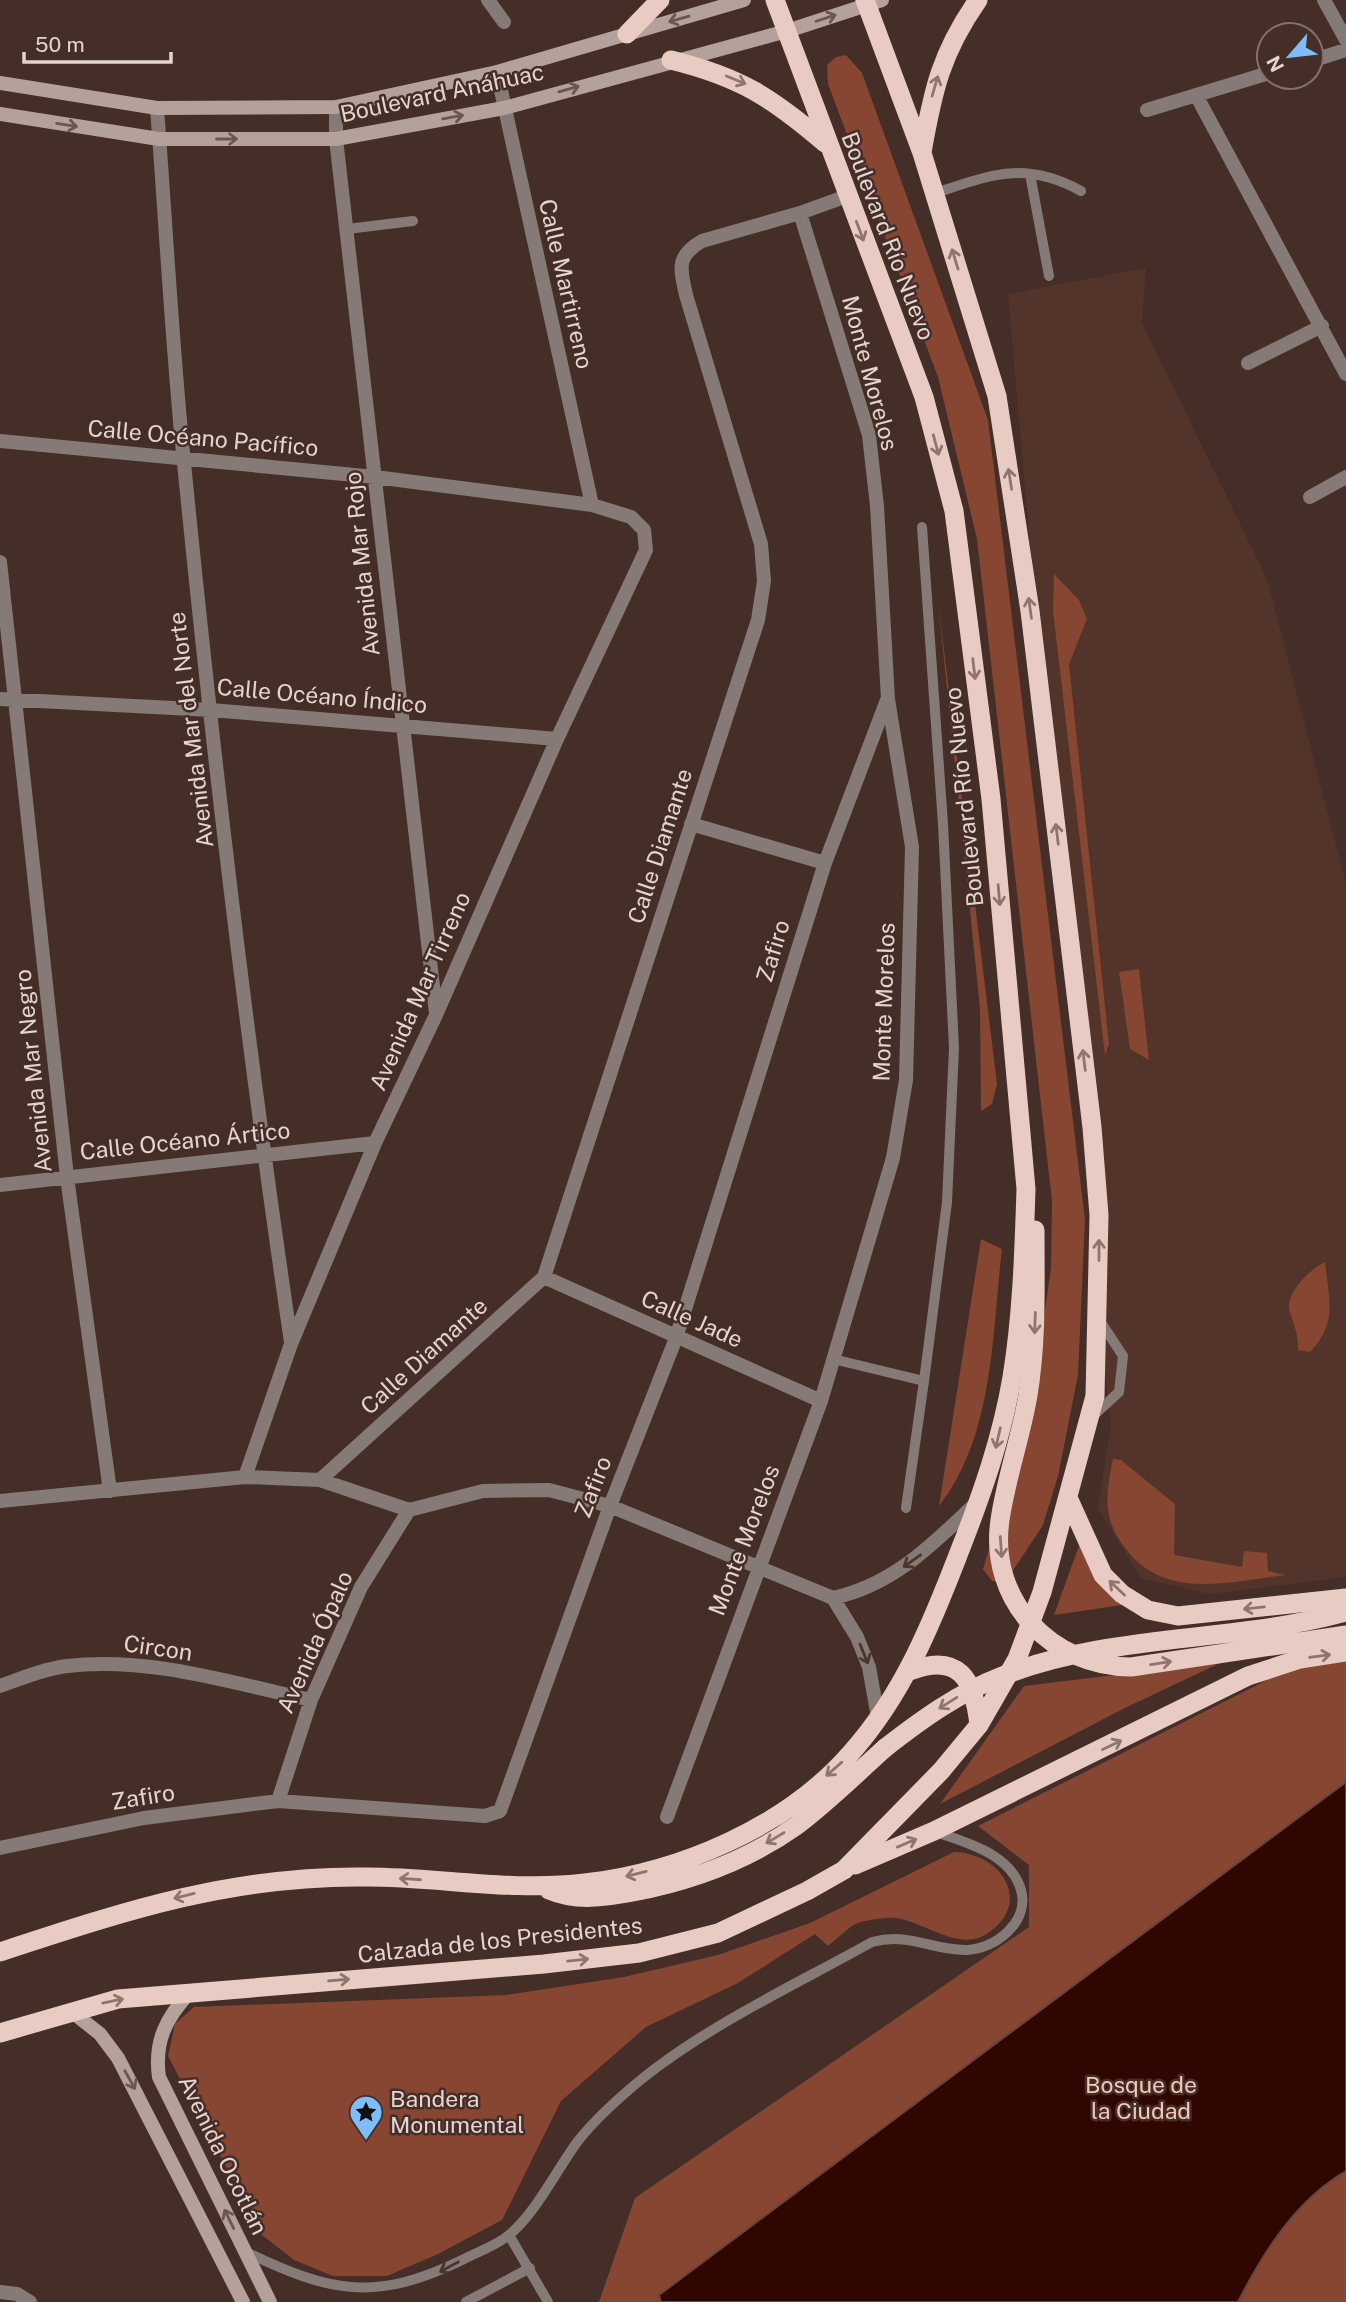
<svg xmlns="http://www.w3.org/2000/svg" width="1346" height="2302" font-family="'Public Sans',sans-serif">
<rect width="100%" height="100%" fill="#442e27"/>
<path fill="#52342b" d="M 1146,268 L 1142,323 L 1267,579 L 1346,884 L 1346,1577 L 1209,1594 L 1141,1578 L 1098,1508 L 1111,1423 L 1098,1318 L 1008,294 Z"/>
<path fill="#864632" d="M 846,55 L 862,73 L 988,420 L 1085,1220 L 1078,1375 L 1058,1476 L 1043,1525 L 1008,1578 L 999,1582 L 992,1581 L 983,1569 L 1030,1416 L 1051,1268 L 1052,1201 L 977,539 L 938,377 L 828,84 L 827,65 L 836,57 Z
M 1054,574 L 1079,600 L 1087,619 L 1069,664 L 1109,1044 L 1105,1055 L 1053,611 Z
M 938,601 L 997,1084 L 992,1104 L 981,1111 L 980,1008 Z
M 1139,969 L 1149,1060 L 1130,1049 L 1119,972 Z
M 981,1239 L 1002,1249 C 992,1334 994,1436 939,1506 Z
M 1325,1262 C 1329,1299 1338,1323 1310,1352 L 1298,1350 C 1298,1334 1295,1327 1290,1313 C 1283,1295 1310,1269 1325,1262 Z
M 1113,1459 L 1121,1460 L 1175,1504 L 1174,1555 L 1242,1567 L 1244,1551 L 1267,1553 L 1268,1571 L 1286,1575 C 1232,1581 1170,1600 1130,1554 C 1102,1521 1105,1499 1113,1459 Z
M 1080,1543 L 1136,1603 L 1054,1615 Z
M 1346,1657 L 1346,2302 L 599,2302 L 635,2198 L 1029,1927 L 1029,1865 L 978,1826 L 1283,1672 Z
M 1222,1662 L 1123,1709 L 940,1804 L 1024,1686 Z
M 954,1852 C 1002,1853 1033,1903 988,1933 C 960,1953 925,1922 896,1918 C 887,1917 867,1920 858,1923 C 848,1927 837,1939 828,1946 L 815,1934 L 738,1983 L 646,2027 L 561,2101 L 502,2220 L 438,2254 L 387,2276 L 333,2276 L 294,2260 L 262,2235 L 168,2056 L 175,2024 L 194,2007 L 506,1995 L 624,1977 L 718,1955 L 810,1923 Z"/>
<path fill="#300700" stroke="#66453e" stroke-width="2" d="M 1346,1782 L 1346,2171 C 1296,2200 1264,2251 1238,2302 L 661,2302 L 659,2295 Z"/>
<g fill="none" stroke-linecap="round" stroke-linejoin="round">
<path stroke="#867a76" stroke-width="10" d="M 1030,174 L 1049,276
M 935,193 C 991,175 1024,160 1081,191
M 347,229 L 413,221
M 922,527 L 943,824 L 954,1048 L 947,1202 L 924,1381
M 833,1359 L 924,1381 L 906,1508
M 1093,1416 L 1119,1392 L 1123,1356 L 1100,1321
M 509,2235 L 548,2302
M 246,2252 C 331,2293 376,2302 462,2260 C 477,2252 496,2246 509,2235 C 536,2213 557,2169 578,2141 C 596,2118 621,2096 643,2078 C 712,2023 795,1985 872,1942 C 911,1932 932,1951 967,1950 C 996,1949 1030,1921 1021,1890 C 1011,1854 967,1843 936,1832
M 466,2302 L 530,2268"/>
<path stroke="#867a76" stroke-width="14" d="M 488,0 L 504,22
M 1324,0 L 1346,40
M 1311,61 L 1346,50
M 497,72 L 592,505
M 1196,95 L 1346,374
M 336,107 L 336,139 L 436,1013
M 157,108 C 166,227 172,345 184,463 C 213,757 248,1050 291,1342
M 1147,110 L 1269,73
M 1248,363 L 1322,326
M 0,441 L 375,477 L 592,505 L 631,517 L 644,530 L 646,550 L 557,739 L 436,1015 L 375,1143 L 291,1344 L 245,1477
M 1310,497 L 1346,477
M 0,562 L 67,1177 L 110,1491
M 0,699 L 211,710 L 557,739
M 691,824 L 825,863
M 0,1185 L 375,1143
M 544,1277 L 821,1401
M 320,1480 L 544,1277 L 758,620 L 764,581 L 761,544 L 686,295 C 680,268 676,256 702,241 L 800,213
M 0,1501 L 245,1477 L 320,1480 L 409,1510 L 483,1491 L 549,1490 L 610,1506 L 833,1598 L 857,1637 L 869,1667 L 878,1717
M 833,1598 C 893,1585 932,1545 975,1504
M 0,1686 C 22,1678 44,1669 67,1666 C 148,1656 232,1683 311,1700
M 278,1801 L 311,1700 L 361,1587 L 409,1510
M 667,1817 L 821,1401 L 893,1158 L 906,1080 L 912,847 L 888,699 L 877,506 L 869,435 L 800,213 L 847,196
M 0,1848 L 144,1818 L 278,1801 L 485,1816 L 500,1811 L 610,1506 L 676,1338 L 825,863 L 887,700
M 0,2292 L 17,2294 L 30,2302"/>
<path stroke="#b4a19b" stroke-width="14" d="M 0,83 L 157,108 L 336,107 L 497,72 L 744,0
M 0,114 L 159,139 L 336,139 L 504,108 L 787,31 L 882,0
M 190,1992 C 166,2018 154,2041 159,2077 L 270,2302
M 71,2011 L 100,2034 L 118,2058 L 243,2302"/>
<path stroke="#e8ccc4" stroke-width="19" d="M 627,34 L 660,0
M 671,60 C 740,77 771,97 825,143
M 922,152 C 933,90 941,53 978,0
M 1069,1500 L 1103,1575 L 1122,1594 L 1148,1610 L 1178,1616 L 1346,1598
M 910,1671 C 959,1652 974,1679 979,1725
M 855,1865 L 934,1831 L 1248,1676 L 1300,1659 L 1346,1652
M 549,1890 C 577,1902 605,1897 633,1892 C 691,1881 748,1860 796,1826 C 827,1803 856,1774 885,1748
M 0,1952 C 125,1911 233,1875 367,1877 C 439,1877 512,1892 585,1883 C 680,1872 786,1827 850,1754 C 903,1695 932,1623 960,1550 C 982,1494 1002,1437 1012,1377 C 1022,1316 1024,1251 1026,1189 L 991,799 L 954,511 L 924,397 L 775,0
M 0,2033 L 118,1999 L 544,1964 L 639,1953 L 718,1933 L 807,1891 L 844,1870 L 941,1771 L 979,1725 L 1017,1659 L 1042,1592 L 1095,1396 L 1099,1215 L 1092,1127 L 1030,611 L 997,396 L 922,153 L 865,0"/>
<path stroke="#e8ccc4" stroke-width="19" d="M 1035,1230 C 1035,1285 1037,1341 1028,1395 C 1021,1437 1006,1478 1000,1520 C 988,1601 1052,1667 1131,1667 L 1346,1635
M 885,1748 C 921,1720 958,1693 1002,1676 C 1111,1633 1234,1643 1346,1612"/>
</g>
<defs><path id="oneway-shaft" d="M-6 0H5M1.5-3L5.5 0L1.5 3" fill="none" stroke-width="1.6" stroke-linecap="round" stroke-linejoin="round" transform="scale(1.75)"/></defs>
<g stroke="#6b5650">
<use href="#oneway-shaft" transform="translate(826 18) rotate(-18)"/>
<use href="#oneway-shaft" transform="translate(679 19) rotate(164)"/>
<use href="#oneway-shaft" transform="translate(569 89) rotate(-16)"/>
<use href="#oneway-shaft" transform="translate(453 117) rotate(-10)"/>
<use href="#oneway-shaft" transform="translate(67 125) rotate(9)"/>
<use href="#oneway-shaft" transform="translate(227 139)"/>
<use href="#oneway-shaft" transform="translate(130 2080) rotate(61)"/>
<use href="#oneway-shaft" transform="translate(229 2219) rotate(-116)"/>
</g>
<g stroke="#8e756e">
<use href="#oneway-shaft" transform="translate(736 80) rotate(22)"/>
<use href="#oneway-shaft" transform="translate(935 86) rotate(-74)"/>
<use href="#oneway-shaft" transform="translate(860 231) rotate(69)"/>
<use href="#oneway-shaft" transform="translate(955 259) rotate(-107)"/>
<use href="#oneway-shaft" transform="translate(936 445) rotate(75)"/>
<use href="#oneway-shaft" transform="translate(1010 479) rotate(-99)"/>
<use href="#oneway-shaft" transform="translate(1030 608) rotate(-98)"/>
<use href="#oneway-shaft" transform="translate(974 669) rotate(83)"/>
<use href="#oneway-shaft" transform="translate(1057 834) rotate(-97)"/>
<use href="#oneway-shaft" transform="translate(999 895) rotate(85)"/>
<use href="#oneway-shaft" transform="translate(1084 1060) rotate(-97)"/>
<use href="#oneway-shaft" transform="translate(1099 1250) rotate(-90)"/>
<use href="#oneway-shaft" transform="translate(1035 1323) rotate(92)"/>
<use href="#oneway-shaft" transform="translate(998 1438) rotate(103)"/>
<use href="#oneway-shaft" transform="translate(1001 1547) rotate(86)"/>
<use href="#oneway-shaft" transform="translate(1117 1588) rotate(-137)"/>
<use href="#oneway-shaft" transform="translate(1254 1608) rotate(174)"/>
<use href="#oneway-shaft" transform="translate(1320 1656) rotate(-8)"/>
<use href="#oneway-shaft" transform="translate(1161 1663) rotate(-9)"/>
<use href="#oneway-shaft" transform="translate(948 1703) rotate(148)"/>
<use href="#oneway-shaft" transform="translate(1112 1745) rotate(-26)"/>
<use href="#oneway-shaft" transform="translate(834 1769) rotate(139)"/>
<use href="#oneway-shaft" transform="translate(775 1838) rotate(149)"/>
<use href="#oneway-shaft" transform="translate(907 1843) rotate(-23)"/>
<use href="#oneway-shaft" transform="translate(636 1874) rotate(166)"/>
<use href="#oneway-shaft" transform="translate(410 1879) rotate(-176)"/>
<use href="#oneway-shaft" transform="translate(184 1896) rotate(166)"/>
<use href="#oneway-shaft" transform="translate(578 1960) rotate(-6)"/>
<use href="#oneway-shaft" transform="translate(339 1980) rotate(-5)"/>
<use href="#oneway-shaft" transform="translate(113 2001) rotate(-12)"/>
</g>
<g stroke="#4b362f">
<use href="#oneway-shaft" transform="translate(912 1561) rotate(145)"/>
<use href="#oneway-shaft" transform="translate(864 1654) rotate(68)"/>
<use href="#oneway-shaft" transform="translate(449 2267) rotate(152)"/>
</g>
<defs>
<symbol id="sight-pin" viewBox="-11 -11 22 30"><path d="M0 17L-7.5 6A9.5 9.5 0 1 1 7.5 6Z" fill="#7ebdf9" stroke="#442e27"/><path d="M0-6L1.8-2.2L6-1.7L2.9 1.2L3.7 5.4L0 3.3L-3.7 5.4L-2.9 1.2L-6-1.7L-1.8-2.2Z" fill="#111"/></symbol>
</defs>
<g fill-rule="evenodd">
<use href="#sight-pin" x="347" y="2093" width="38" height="52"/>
</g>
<g text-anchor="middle" stroke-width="5" stroke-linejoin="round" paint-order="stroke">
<g font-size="23" fill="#e4d5d0" stroke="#442e27">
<text transform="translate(442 93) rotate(-12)" y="8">Boulevard Anáhuac</text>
<text transform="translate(888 236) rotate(69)" y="8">Boulevard Río Nuevo</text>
<text transform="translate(566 284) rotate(77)" y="8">Calle Martirreno</text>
<text transform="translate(870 373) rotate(75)" y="8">Monte Morelos</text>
<text transform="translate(203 438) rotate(5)" y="8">Calle Océano Pacífico</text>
<text transform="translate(362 564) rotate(-96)" y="8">Avenida Mar Rojo</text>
<text transform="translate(322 696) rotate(5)" y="8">Calle Océano Índico</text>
<text transform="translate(191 730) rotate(-97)" y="8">Avenida Mar del Norte</text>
<text transform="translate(964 797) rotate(-96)" y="8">Boulevard Río Nuevo</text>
<text transform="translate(660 846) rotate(-72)" y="8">Calle Diamante</text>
<text transform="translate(773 951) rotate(-73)" y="8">Zafiro</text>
<text transform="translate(420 991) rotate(-66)" y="8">Avenida Mar Tirreno</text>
<text transform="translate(884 1002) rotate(-88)" y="8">Monte Morelos</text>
<text transform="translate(33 1071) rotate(-96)" y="8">Avenida Mar Negro</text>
<text transform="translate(185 1141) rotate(-6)" y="8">Calle Océano Ártico</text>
<text transform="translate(692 1319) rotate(24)" y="8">Calle Jade</text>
<text transform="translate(424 1356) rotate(-42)" y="8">Calle Diamante</text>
<text transform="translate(593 1487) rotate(-69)" y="8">Zafiro</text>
<text transform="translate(744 1540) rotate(-69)" y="8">Monte Morelos</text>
<text transform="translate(315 1642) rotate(-66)" y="8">Avenida Ópalo</text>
<text transform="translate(158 1648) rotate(8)" y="8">Circon</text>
<text transform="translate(143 1797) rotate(-9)" y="8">Zafiro</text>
<text transform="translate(500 1940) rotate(-6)" y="8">Calzada de los Presidentes</text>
<text transform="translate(223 2155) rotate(64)" y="8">Avenida Ocotlán</text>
</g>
<g font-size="23" fill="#f6c6b6" stroke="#442e27">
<text x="1141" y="2093">Bosque de<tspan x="1141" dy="26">la Ciudad</tspan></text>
</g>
<g font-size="23" fill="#e4d5d0" stroke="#442e27" text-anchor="start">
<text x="390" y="2107">Bandera<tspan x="390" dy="26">Monumental</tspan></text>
</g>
</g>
<g transform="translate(1290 56) rotate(242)"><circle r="33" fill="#442e27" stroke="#84716b" stroke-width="2"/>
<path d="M0-5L12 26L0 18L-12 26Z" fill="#7ebdf9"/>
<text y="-10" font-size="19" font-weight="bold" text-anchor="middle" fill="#e4d5d0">N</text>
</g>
<path d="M24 52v10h147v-10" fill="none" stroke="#e4d5d0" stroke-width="3.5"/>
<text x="35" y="52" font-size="21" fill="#e4d5d0" stroke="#442e27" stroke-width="5" paint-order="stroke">50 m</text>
</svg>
